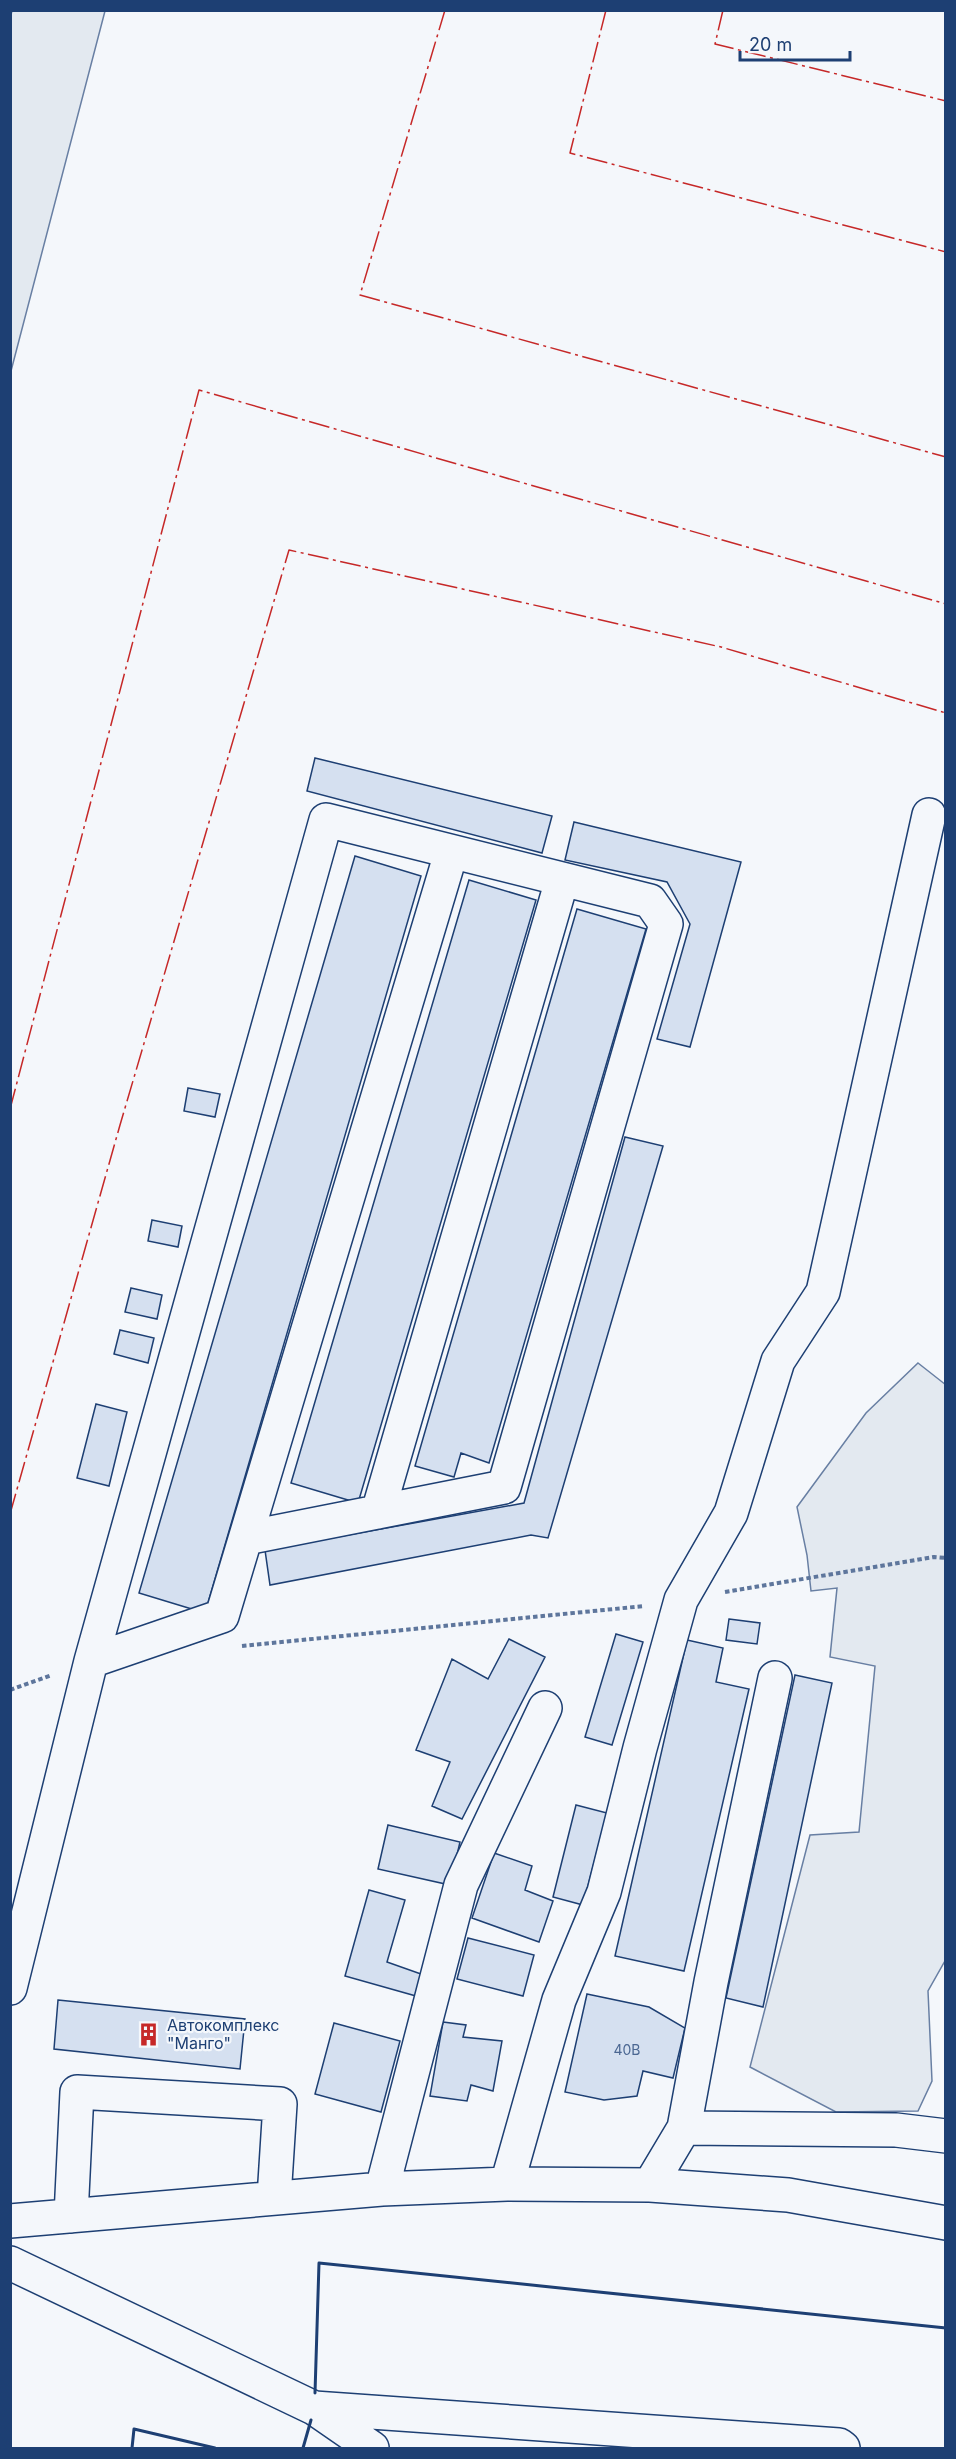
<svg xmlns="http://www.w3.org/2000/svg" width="956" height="2459" font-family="Inter,sans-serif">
<rect width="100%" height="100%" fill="#f4f7fb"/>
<path fill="#e3e9f0" stroke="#687fa3" stroke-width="1.5" d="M 12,11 L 105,11 L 11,371 L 10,18 Z
M 918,1363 L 946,1385 L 946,1959 L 928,1991 L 932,2081 L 918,2111 L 836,2112 L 750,2067 L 810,1835 L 859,1832 L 875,1666 L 830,1657 L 837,1588 L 811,1591 L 807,1555 L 797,1507 L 866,1413 Z"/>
<path fill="#d5e0f0" stroke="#1d3f73" stroke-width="1.5" d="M 315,758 L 552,816 L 542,853 L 307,791 Z
M 574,822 L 741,862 L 690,1047 L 657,1039 L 690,924 L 667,882 L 565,860 Z
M 355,856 L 421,876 L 205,1613 L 139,1593 Z
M 469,880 L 536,900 L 358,1503 L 291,1483 Z
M 577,909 L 646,929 L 489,1463 L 461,1453 L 454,1477 L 415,1466 Z
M 188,1088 L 220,1094 L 215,1117 L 184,1111 Z
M 625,1137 L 663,1146 L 548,1538 L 531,1535 L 270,1585 L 265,1550 L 524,1503 Z
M 152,1220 L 182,1226 L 178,1247 L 148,1241 Z
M 131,1288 L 162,1295 L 157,1319 L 125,1312 Z
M 120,1330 L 154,1338 L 148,1363 L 114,1354 Z
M 96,1404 L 127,1412 L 109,1486 L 77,1478 Z
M 729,1619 L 760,1623 L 757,1644 L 726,1640 Z
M 616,1634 L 643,1642 L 612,1745 L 585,1737 Z
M 509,1639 L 545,1657 L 462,1819 L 432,1806 L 450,1762 L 416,1750 L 452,1659 L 488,1679 Z
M 687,1640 L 723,1648 L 716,1682 L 749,1689 L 684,1971 L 615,1956 Z
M 795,1675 L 832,1683 L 763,2007 L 726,1998 Z
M 576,1805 L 607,1813 L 583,1905 L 553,1897 Z
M 388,1825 L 460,1842 L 450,1885 L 378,1869 Z
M 494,1853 L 532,1866 L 525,1890 L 553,1901 L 539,1942 L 472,1918 Z
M 369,1890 L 405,1900 L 387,1962 L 421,1974 L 416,1996 L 345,1976 Z
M 468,1938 L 534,1955 L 523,1996 L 457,1979 Z
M 587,1994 L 649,2007 L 685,2028 L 673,2078 L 643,2071 L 637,2096 L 604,2100 L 565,2092 Z
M 58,2000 L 245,2019 L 240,2069 L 54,2049 Z
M 443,2022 L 466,2025 L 463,2037 L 502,2041 L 493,2091 L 471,2085 L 467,2101 L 430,2096 Z
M 334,2023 L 400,2041 L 381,2112 L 315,2094 Z"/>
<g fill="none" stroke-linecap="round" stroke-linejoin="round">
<defs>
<path id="minor" d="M 378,1512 L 562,880
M 91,1661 L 222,1616 L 451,853
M 10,1988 L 91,1661 L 326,820 L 650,901 L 666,924 L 504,1487 L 246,1538
M 684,2128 L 896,2130 L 946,2136
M 507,2184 L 559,2000 L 604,1892 L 640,1748 L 681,1600 L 731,1513 L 778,1361 L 823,1292 L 929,815
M 650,2185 L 684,2128 L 711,1982 L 775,1678
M 382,2189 L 461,1885 L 545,1708
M 71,2216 L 77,2092 L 280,2104 L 274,2198
M 10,2221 L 382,2189 L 507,2184 L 650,2185 L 788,2195 L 946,2223
M 10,2263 L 314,2408 L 372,2448
M 314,2408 L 839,2445 L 843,2448"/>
</defs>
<use href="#minor" stroke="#1d3f73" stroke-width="36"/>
<path stroke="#5e769c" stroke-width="4" stroke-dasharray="4.5 3" stroke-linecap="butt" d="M 725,1592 L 934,1557 L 946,1558
M 242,1646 L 644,1606
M 10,1690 L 52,1675"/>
<use href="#minor" stroke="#f4f7fb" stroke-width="33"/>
<path stroke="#1d3f73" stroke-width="3" d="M 315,2393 L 319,2263 L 946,2328
M 132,2448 L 134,2429 L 215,2448
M 303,2448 L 311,2420"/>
<path stroke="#c62828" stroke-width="1.5" stroke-dasharray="21 4.5 3 4.5" stroke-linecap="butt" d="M 445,10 L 360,295 L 946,457
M 606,10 L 570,153 L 946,252
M 723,10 L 715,44 L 946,101
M 10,1109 L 199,390 L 946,604
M 10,1514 L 120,1125 L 289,550 L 721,647 L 946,713"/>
</g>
<defs>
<symbol id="building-bare" viewBox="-9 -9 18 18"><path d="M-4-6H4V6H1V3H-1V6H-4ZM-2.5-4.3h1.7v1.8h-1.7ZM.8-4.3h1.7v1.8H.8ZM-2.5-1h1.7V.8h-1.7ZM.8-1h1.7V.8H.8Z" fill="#c62828" stroke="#f4f7fb" stroke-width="2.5" paint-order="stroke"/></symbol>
</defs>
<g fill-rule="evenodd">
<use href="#building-bare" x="132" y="2018" width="33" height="33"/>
</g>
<g text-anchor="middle" stroke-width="4.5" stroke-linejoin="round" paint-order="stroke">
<g font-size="14" fill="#4b6792">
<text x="627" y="2055">40В</text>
</g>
<g font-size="16" fill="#1d3f73" stroke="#f4f7fb" text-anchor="start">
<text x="167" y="2031">Автокомплекс<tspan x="167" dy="18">"Манго"</tspan></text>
</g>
</g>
<rect width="956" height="2459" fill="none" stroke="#1d3f73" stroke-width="24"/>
<path d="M740 51v9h110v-9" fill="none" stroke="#1d3f73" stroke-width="3"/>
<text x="749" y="51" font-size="18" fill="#1d3f73" stroke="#f4f7fb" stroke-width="4.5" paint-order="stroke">20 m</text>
</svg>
